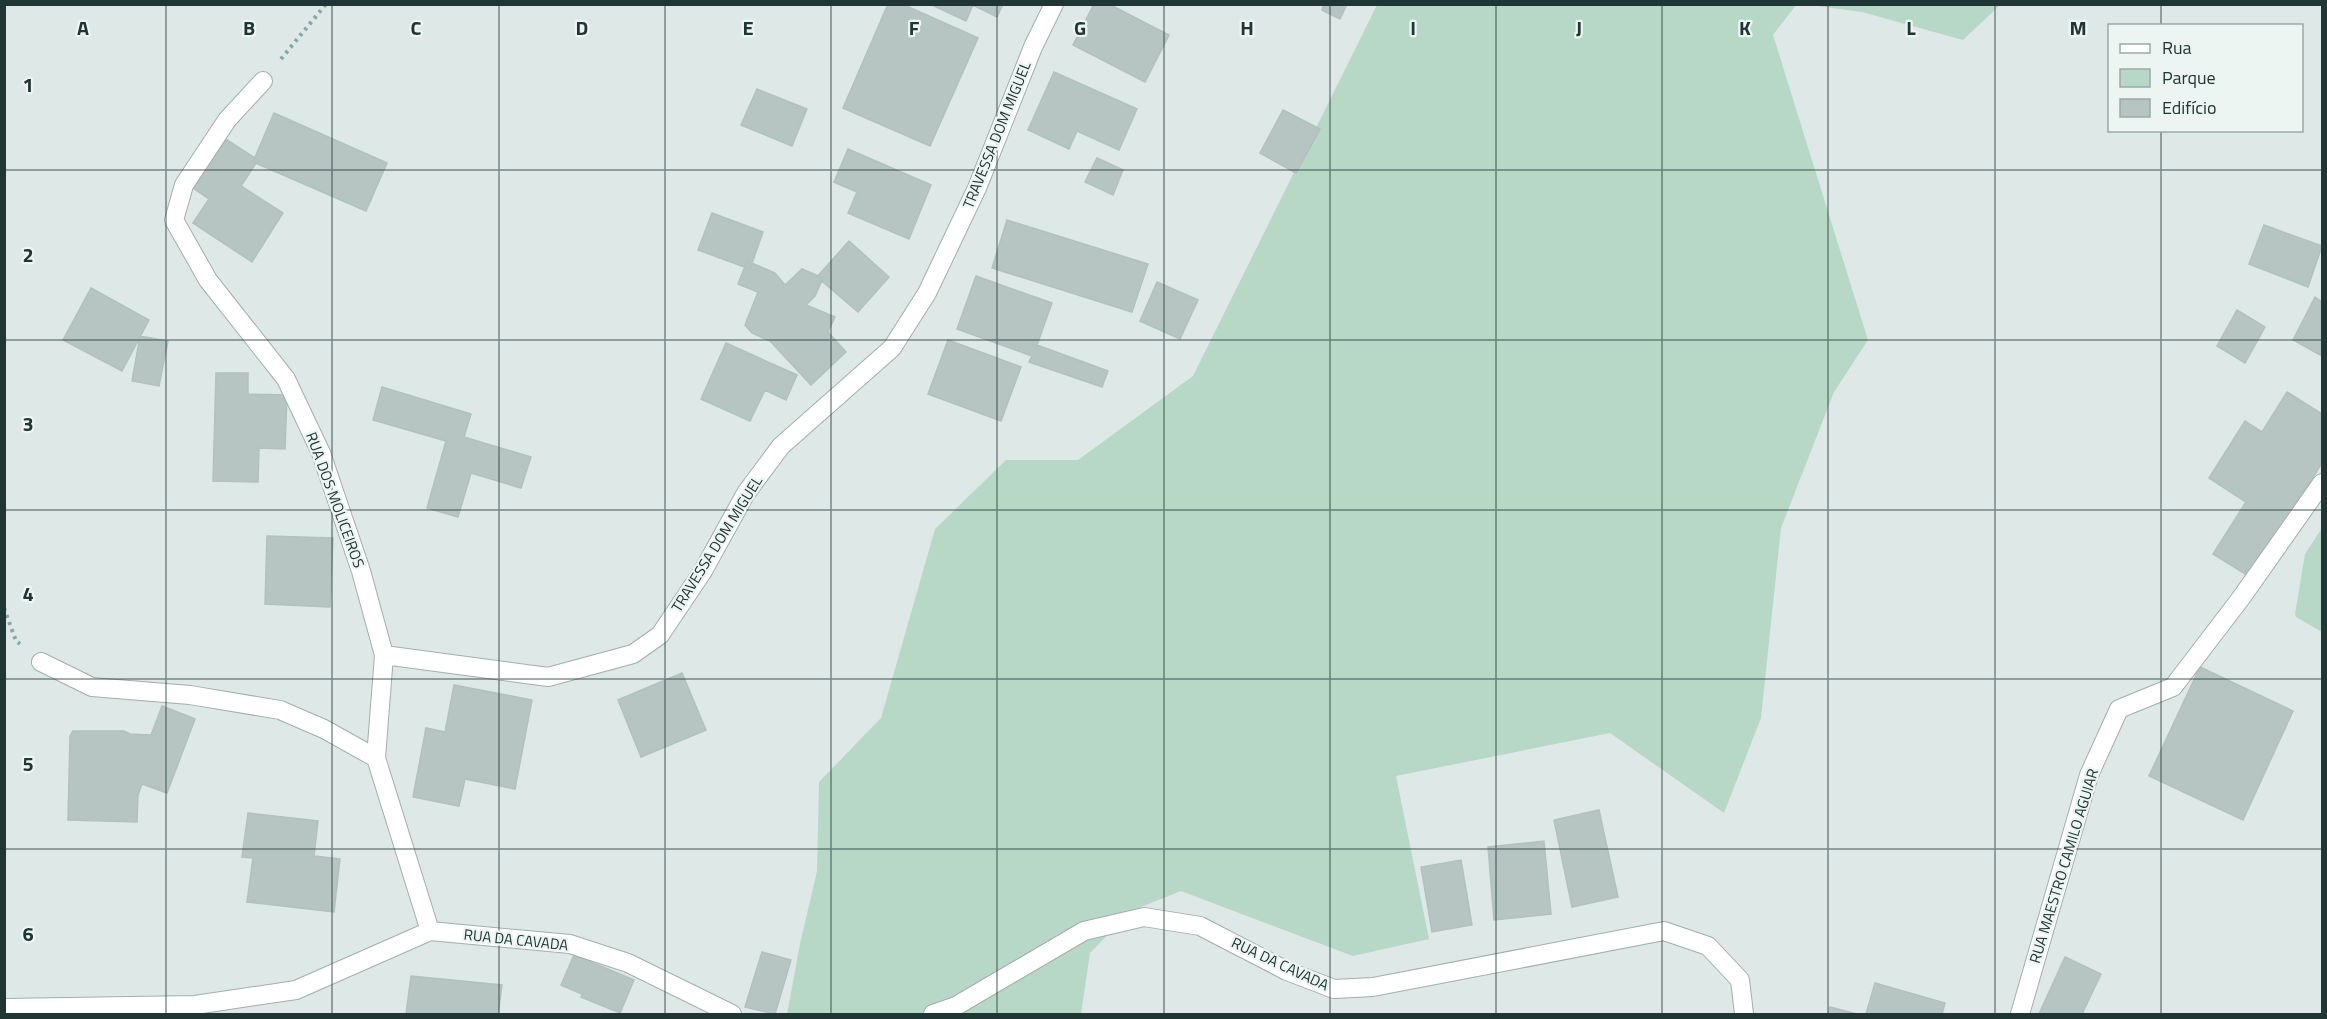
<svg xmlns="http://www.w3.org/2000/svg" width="2327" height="1019" font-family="'Titillium Web',sans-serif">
<rect width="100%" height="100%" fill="#dee8e6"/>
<path fill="#b7d8c7" d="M 1377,5 L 1796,5 L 1773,35 L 1868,340 L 1834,392 L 1781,528 L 1761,718 L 1724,813 L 1610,733 L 1396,776 L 1429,939 L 1353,956 L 1181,891 L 1131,911 L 1090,953 L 1081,1014 L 787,1014 L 800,944 L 817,871 L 819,782 L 881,718 L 935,529 L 1006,460 L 1078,460 L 1193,376 Z
M 1810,5 L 2000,5 L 1963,40 L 1862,12 Z
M 2322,528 L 2322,632 L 2296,617 L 2295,614 L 2305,554 Z"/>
<path fill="#b6c5c2" stroke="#b1c1be" stroke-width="1.5" d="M 888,4 L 902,4 L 978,38 L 930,146 L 843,108 Z
M 930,4 L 1003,4 L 997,17 L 973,5 L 966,21 Z
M 1094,4 L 1109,4 L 1169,35 L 1145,82 L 1073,45 Z
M 1324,4 L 1347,4 L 1340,19 L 1322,10 Z
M 1054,72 L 1137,109 L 1119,150 L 1077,131 L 1069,149 L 1028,130 Z
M 757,89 L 807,109 L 792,146 L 741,125 Z
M 1283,110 L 1320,129 L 1296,173 L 1260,153 Z
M 274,113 L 387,163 L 366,211 L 253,162 Z
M 224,138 L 258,160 L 241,186 L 283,213 L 252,262 L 193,223 L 209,199 L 193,188 Z
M 848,149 L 931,185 L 909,239 L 848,213 L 857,192 L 834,182 Z
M 1097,158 L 1123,170 L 1113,195 L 1085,182 Z
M 712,213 L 763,232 L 750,269 L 698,250 Z
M 1007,220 L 1148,264 L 1132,312 L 992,268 Z
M 2264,225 L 2322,246 L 2308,287 L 2249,264 Z
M 849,241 L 889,277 L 858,312 L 817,277 Z
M 747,261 L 775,273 L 785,285 L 802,269 L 823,278 L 815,296 L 806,305 L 835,317 L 828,332 L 846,352 L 811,385 L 770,341 L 752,333 L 745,325 L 758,292 L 738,284 Z
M 976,276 L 1052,303 L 1037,345 L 1108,371 L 1102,387 L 1029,362 L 1032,356 L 957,329 Z
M 1157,282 L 1198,300 L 1180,339 L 1140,321 Z
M 91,288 L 149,320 L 122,371 L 63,340 Z
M 2315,297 L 2322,302 L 2322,356 L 2293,340 Z
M 2237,310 L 2265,327 L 2245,363 L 2217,346 Z
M 140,336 L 168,341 L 159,386 L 132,381 Z
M 948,340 L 1021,367 L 1001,421 L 928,394 Z
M 726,343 L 797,375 L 786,400 L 765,390 L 750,421 L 701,399 Z
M 216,373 L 248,373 L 248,394 L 287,395 L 285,449 L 259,448 L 258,482 L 213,481 Z
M 382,387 L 471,414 L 464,437 L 531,457 L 521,488 L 471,473 L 458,517 L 427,508 L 446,441 L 373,420 Z
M 2287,392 L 2322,414 L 2322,463 L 2250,577 L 2213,554 L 2246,502 L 2209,478 L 2245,421 L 2262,432 Z
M 267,536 L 333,538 L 330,607 L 265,604 Z
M 2200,667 L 2293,711 L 2243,820 L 2149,776 Z
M 682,673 L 706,730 L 641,757 L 618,700 Z
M 454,685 L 532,700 L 515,789 L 465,779 L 459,806 L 413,797 L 426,728 L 445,732 Z
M 162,706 L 195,719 L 167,793 L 142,784 L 138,795 L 137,822 L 68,820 L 70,736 L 73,731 L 124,731 L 130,734 L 151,735 Z
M 1599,810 L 1618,897 L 1572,907 L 1554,820 Z
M 248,813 L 318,821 L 314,856 L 340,859 L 334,912 L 247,902 L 253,858 L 242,857 Z
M 1544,841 L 1551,914 L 1494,920 L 1488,847 Z
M 1461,860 L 1472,925 L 1432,932 L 1421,867 Z
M 762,952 L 791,960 L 775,1014 L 745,1007 Z
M 574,955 L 634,980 L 620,1013 L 581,997 L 582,994 L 561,985 Z
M 2065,957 L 2101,974 L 2082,1014 L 2039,1014 Z
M 411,976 L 502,985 L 498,1014 L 406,1014 Z
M 1875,983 L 1945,1003 L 1942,1014 L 1866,1014 Z
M 1830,1007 L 1857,1014 L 1828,1014 Z"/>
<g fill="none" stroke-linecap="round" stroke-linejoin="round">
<defs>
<path id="service" d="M 2020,1014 L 2089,775 L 2119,709 L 2173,687 L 2241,598 L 2322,483"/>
<path id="minor" d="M 263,81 L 227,120 L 184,185 L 174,220 L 208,280 L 286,379 L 321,453 L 361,571 L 384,655 L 376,758 L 430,931
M 384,655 L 548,677 L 633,654 L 660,635 L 703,571 L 746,493 L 781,446 L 892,348 L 927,293 L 977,188 L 1033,47 L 1054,4
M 41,662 L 92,687 L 190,695 L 280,710 L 324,729 L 376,758
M 4,1008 L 195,1005 L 296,990 L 430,931 L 570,944 L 628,963 L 732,1014
M 933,1014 L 956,1006 L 1084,931 L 1144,917 L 1200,926 L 1287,971 L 1334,989 L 1373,987 L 1664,931 L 1708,946 L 1740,980 L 1744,1014"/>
</defs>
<use href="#service" stroke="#a1afad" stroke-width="20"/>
<use href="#minor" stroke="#a1afad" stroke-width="20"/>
<path stroke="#80aaa6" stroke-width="4" stroke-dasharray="3 4.5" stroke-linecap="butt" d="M 281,59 L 326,4
M 4,608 L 16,641 L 20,644"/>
<use href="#service" stroke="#fff" stroke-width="18"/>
<use href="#minor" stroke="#fff" stroke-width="18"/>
</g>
<path fill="none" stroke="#203635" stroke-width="1.5" stroke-opacity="0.55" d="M 166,4 L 166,1014M 332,4 L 332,1014M 499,4 L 499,1014M 665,4 L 665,1014M 831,4 L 831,1014M 997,4 L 997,1014M 1164,4 L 1164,1014M 1330,4 L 1330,1014M 1496,4 L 1496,1014M 1662,4 L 1662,1014M 1828,4 L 1828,1014M 1995,4 L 1995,1014M 2161,4 L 2161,26M 2161,130 L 2161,1014M 4,170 L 2322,170M 4,340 L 2322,340M 4,510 L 2322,510M 4,679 L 2322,679M 4,849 L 2322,849"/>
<g text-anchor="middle" stroke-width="4.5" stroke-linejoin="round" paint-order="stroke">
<g font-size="15" fill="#203635" stroke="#edf5f3">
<text transform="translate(997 135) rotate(-68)" y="5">TRAVESSA DOM MIGUEL</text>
<text transform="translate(335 500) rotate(70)" y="5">RUA DOS MOLICEIROS</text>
<text transform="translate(717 544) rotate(-58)" y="5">TRAVESSA DOM MIGUEL</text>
<text transform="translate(2064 866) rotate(-73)" y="5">RUA MAESTRO CAMILO AGUIAR</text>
<text transform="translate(516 940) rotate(6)" y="5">RUA DA CAVADA</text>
<text transform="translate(1280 964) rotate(25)" y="5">RUA DA CAVADA</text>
</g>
</g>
<g font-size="20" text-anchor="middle" font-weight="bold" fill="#203635" stroke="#edf5f3" stroke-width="4.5" stroke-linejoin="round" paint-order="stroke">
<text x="83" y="35">A</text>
<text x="249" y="35">B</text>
<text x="416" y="35">C</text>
<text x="582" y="35">D</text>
<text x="748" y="35">E</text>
<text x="914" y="35">F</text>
<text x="1080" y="35">G</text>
<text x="1247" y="35">H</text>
<text x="1413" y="35">I</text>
<text x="1579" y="35">J</text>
<text x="1745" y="35">K</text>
<text x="1911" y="35">L</text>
<text x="2078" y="35">M</text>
<text x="28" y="92">1</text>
<text x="28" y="262">2</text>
<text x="28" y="431">3</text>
<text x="28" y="601">4</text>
<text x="28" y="771">5</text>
<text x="28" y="941">6</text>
</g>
<rect width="2327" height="1019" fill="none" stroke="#203635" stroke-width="12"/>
<rect x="2108" y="24" width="195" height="108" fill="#edf5f3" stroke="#9ba9a7" stroke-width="1.5"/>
<rect x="2120" y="44" width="30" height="9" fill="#ffffff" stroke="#9ba9a7" stroke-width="1.5"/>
<text x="2162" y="54" font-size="18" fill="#203635">Rua</text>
<rect x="2120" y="69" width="30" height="18" fill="#b7d8c7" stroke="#9ba9a7" stroke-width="1.5"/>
<text x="2162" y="84" font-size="18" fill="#203635">Parque</text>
<rect x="2120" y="99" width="30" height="18" fill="#b6c5c2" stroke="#9ba9a7" stroke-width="1.5"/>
<text x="2162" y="114" font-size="18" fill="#203635">Edifício</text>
</svg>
